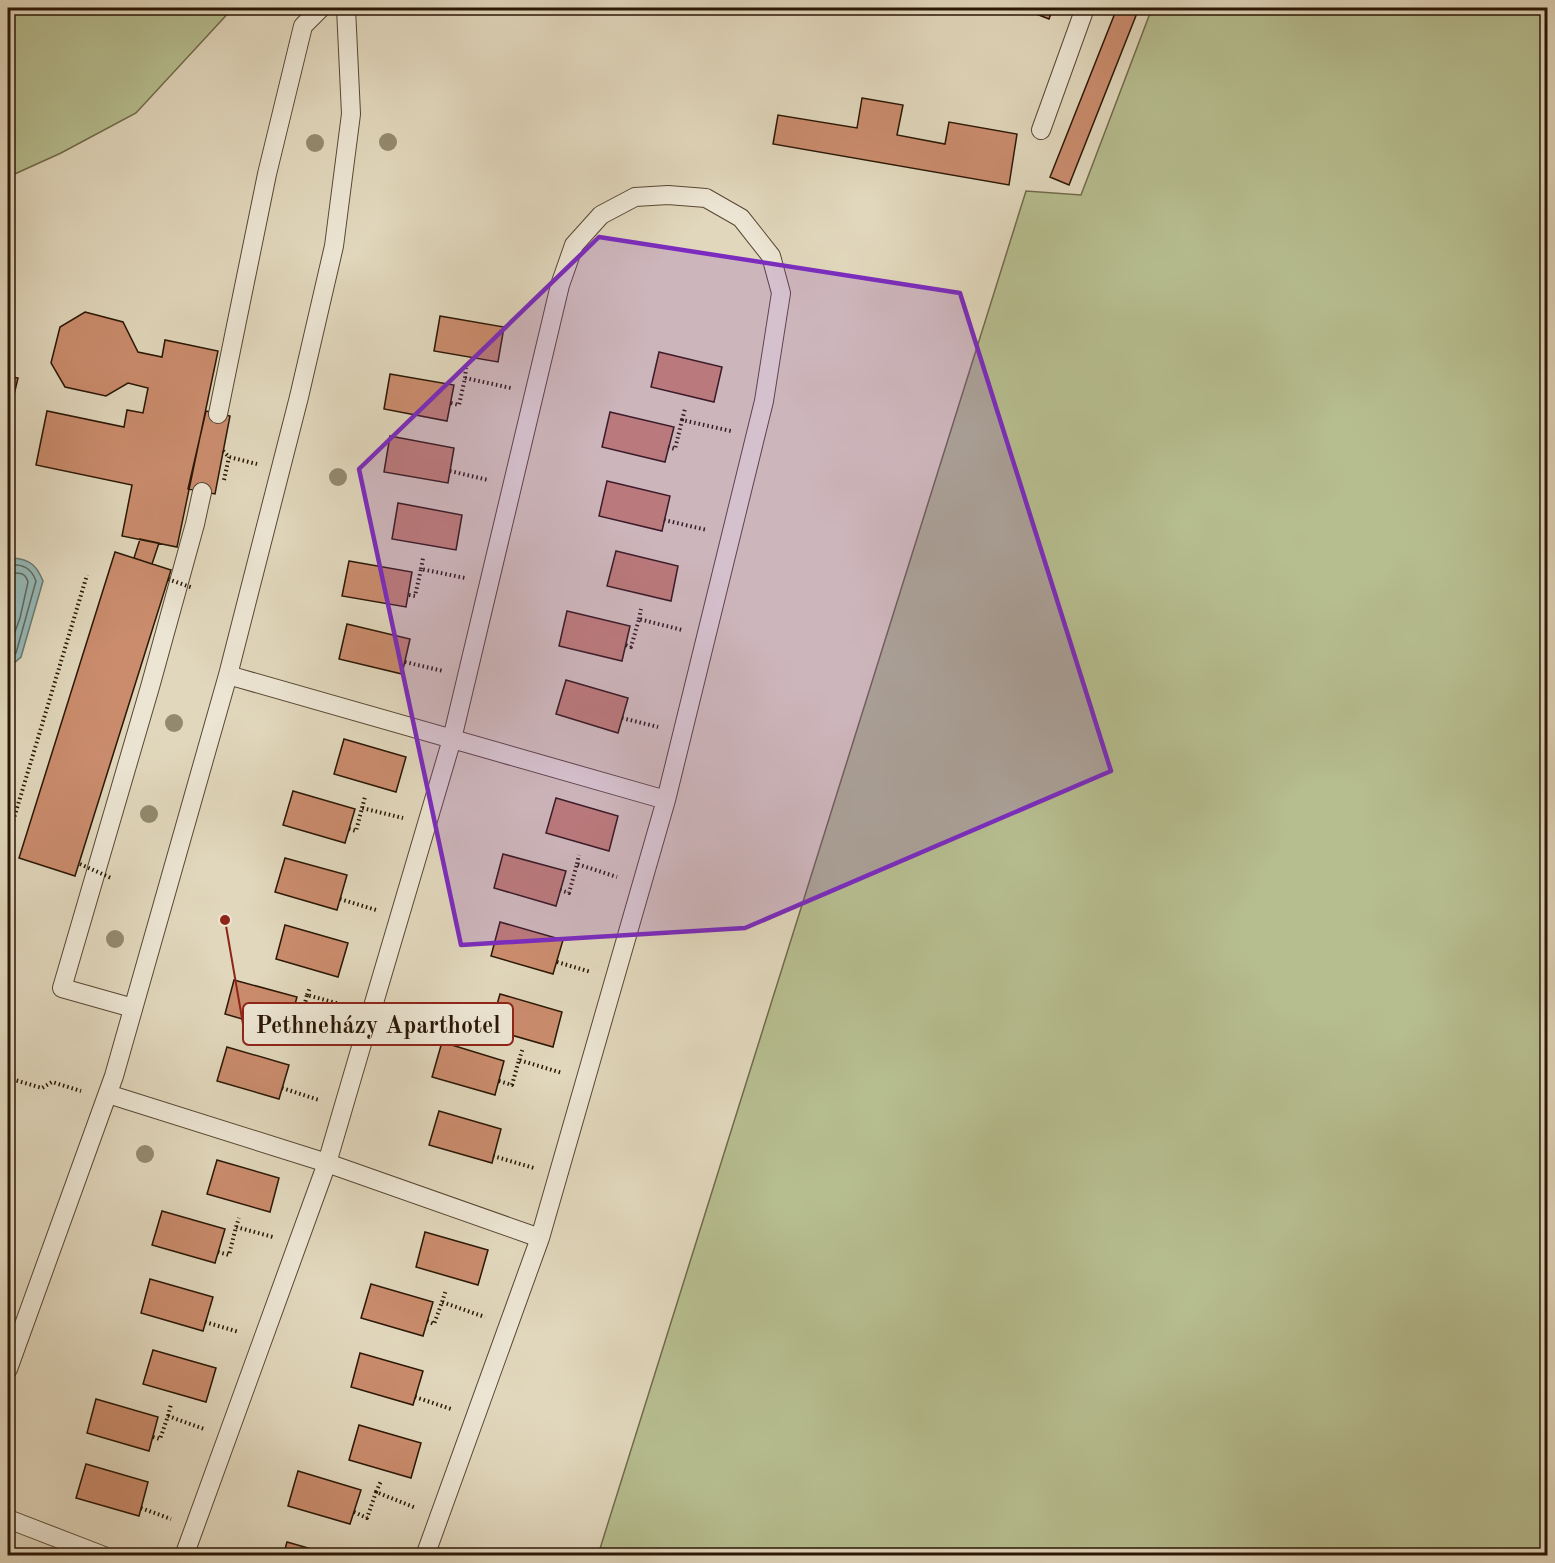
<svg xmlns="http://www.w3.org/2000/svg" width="1555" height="1563" font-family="'Old Standard TT',serif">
<rect width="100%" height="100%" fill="#e1d7bc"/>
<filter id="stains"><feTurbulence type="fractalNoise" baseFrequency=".00333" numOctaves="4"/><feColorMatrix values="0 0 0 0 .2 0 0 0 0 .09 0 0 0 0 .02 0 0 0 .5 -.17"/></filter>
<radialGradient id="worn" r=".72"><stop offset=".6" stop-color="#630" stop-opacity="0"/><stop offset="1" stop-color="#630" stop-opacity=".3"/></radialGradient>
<path fill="#b6bd8f" stroke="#706a4a" stroke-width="1.5" d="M 8,8 L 233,8 L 136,113 L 61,153 L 8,177 Z
M 1152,8 L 1547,8 L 1547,1555 L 598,1555 L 1026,191 L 1081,195 Z"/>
<path fill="#95b8b7" stroke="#6a7870" stroke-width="1.5" d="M 13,558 C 30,559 37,566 43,581 L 21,657 L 13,664 L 8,666 L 8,560 Z"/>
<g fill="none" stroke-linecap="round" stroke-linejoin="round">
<path stroke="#60685e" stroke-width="1.5" d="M 8,565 C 22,564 31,567 36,581 L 16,653 L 8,660
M 8,573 C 17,573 25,571 28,582 L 20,618 L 8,651"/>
</g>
<path fill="#ca8c6d" stroke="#2a1705" stroke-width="1.5" d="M 1021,8 L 1053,8 L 1049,19 Z
M 1117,8 L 1139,8 L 1069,185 L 1050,177 Z
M 862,98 L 903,105 L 897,135 L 945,144 L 949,122 L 1017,134 L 1009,185 L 773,144 L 778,115 L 857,128 Z
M 85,312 L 123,322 L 138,352 L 162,357 L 165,340 L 218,351 L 177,547 L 122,536 L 132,485 L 36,465 L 47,411 L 124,427 L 127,410 L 143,413 L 148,388 L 128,383 L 106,396 L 65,387 L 51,363 L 60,327 Z
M 440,316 L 504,327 L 498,362 L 434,351 Z
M 659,352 L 722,367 L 714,402 L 651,387 Z
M 390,374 L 454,385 L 447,421 L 384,409 Z
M 8,376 L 18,378 L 8,420 Z
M 206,411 L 230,416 L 215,494 L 188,489 Z
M 610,412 L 674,427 L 665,462 L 602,447 Z
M 390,436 L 454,448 L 448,483 L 384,472 Z
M 607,481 L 670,496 L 662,531 L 599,516 Z
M 398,503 L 462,515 L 456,550 L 392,539 Z
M 140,539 L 159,543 L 152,564 L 134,558 Z
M 616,551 L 678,566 L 671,601 L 607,586 Z
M 115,552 L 171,570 L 75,876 L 19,858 Z
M 349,561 L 412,572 L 406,607 L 342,596 Z
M 567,611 L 630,626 L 622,661 L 559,646 Z
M 347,624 L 410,639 L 402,674 L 339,659 Z
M 566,680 L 628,698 L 618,733 L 556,714 Z
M 344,739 L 406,757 L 396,792 L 334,774 Z
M 293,791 L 355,809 L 345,843 L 283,825 Z
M 556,798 L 618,816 L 609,851 L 546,833 Z
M 503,854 L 566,871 L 556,906 L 494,888 Z
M 285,858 L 347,875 L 337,910 L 275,892 Z
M 500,922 L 563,940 L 553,974 L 491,956 Z
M 285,925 L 348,943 L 338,977 L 276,959 Z
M 234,980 L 297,997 L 287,1032 L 225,1014 Z
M 500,994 L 562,1012 L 553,1047 L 490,1029 Z
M 442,1042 L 504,1061 L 495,1095 L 432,1077 Z
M 227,1047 L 289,1065 L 279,1099 L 217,1081 Z
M 439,1111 L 501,1129 L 492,1163 L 429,1145 Z
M 217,1160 L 279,1178 L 270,1212 L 207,1194 Z
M 162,1211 L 225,1229 L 215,1263 L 152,1245 Z
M 425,1232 L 488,1250 L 478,1285 L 416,1267 Z
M 150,1279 L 213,1297 L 203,1331 L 141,1313 Z
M 371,1284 L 433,1302 L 423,1336 L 361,1318 Z
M 153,1350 L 216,1368 L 206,1402 L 143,1384 Z
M 360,1353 L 423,1371 L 413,1405 L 351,1387 Z
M 96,1399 L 158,1417 L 149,1451 L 87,1433 Z
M 359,1425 L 421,1443 L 411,1478 L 349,1460 Z
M 86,1464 L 148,1482 L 139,1516 L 76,1498 Z
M 298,1471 L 361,1490 L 350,1524 L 288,1506 Z
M 287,1542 L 336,1556 L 283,1556 Z"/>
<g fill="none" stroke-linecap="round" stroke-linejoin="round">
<defs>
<path id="lane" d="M 1041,130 L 1085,8
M 218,414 L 267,174 L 303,26 L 321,8
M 228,675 L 666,800
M 133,1008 L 62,988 L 150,687 L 195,524 L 202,492
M 108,1094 L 327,1163 L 540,1238
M 8,1369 L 114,1076 L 228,675 L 299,397 L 334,246 L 351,114 L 346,8
M 8,1519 L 104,1556
M 184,1556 L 327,1163 L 371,1013 L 452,739 L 560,285 L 574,245 L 601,215 L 635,197 L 668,195 L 706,198 L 741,218 L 771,256 L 781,293 L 764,401 L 666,800 L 540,1238 L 425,1556"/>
</defs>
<use href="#lane" stroke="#584733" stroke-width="20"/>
<path stroke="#2a1705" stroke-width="4" stroke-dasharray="1.5 3" stroke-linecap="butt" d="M 8,15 L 11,8
M 465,378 L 466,368
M 451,403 L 459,405 L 465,378 L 511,388
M 682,420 L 685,409
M 668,447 L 675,449 L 682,420 L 731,431
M 223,451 L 229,457 L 257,464
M 450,471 L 488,480
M 224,480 L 229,457
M 664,520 L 707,530
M 421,569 L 423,558
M 409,595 L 415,596 L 421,569 L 465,578
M 639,619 L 641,609
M 626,645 L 631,647 L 639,619 L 682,630
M 405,662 L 443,671
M 622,718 L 658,727
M 362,808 L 365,797
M 349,829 L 356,831 L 362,808 L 403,818
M 8,838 L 87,575
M 577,864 L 579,855
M 560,890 L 569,893 L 577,864 L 617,877
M 340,899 L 376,910
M 557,962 L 591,972
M 307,995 L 310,987
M 290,1020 L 300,1022 L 307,995 L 347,1006
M 519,1060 L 523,1048
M 8,1078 L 42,1088 L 52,1082 L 81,1091
M 499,1081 L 512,1085 L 519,1060 L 562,1073
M 282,1088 L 319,1100
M 493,1156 L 534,1168
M 236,1227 L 239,1218
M 218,1252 L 229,1255 L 236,1227 L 273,1237
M 442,1302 L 446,1290
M 427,1321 L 434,1324 L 442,1302 L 485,1317
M 205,1322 L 239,1332
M 415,1397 L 451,1409
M 168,1416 L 171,1404
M 153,1437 L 160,1439 L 168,1416 L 204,1429
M 376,1492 L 381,1481
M 141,1508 L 171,1519
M 354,1512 L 367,1518 L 376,1492 L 416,1508"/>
<use href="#lane" stroke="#ece5d3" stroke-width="18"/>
<path stroke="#2a1705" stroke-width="4" stroke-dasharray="1.5 3" stroke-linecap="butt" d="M 168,579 L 193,588
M 80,864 L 111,878"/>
</g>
<g fill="#93896e">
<circle cx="388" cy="142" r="9"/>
<circle cx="315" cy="143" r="9"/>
<circle cx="338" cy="477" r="9"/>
<circle cx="174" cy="723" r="9"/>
<circle cx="149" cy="814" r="9"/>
<circle cx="115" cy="939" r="9"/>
<circle cx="145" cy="1154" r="9"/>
</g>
<path fill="#7b2cbf" fill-opacity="0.2" stroke="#7b2cbf" stroke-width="4.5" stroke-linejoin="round" d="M 599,237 L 960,293 L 1111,771 L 745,928 L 461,945 L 359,469 Z"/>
<path fill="none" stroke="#8f2418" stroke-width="2" d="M225 920L243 1024"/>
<circle fill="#8f2418" stroke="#ece5d3" stroke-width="2" cx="225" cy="920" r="6"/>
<rect fill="#ece5d3" stroke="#8f2418" stroke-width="2" x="243" y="1003" width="270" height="42" rx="6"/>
<g font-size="24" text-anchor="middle" font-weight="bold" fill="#2a1705">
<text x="378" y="1033">Pethneházy Aparthotel</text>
</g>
<rect width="1555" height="1563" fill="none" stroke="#e1d7bc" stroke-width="30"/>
<rect x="9" y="9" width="1537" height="1545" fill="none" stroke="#2a1705" stroke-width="3"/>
<rect x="15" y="15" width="1525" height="1533" fill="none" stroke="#2a1705" stroke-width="1.5"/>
<rect width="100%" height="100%" filter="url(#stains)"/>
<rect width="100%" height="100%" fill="url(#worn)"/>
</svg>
